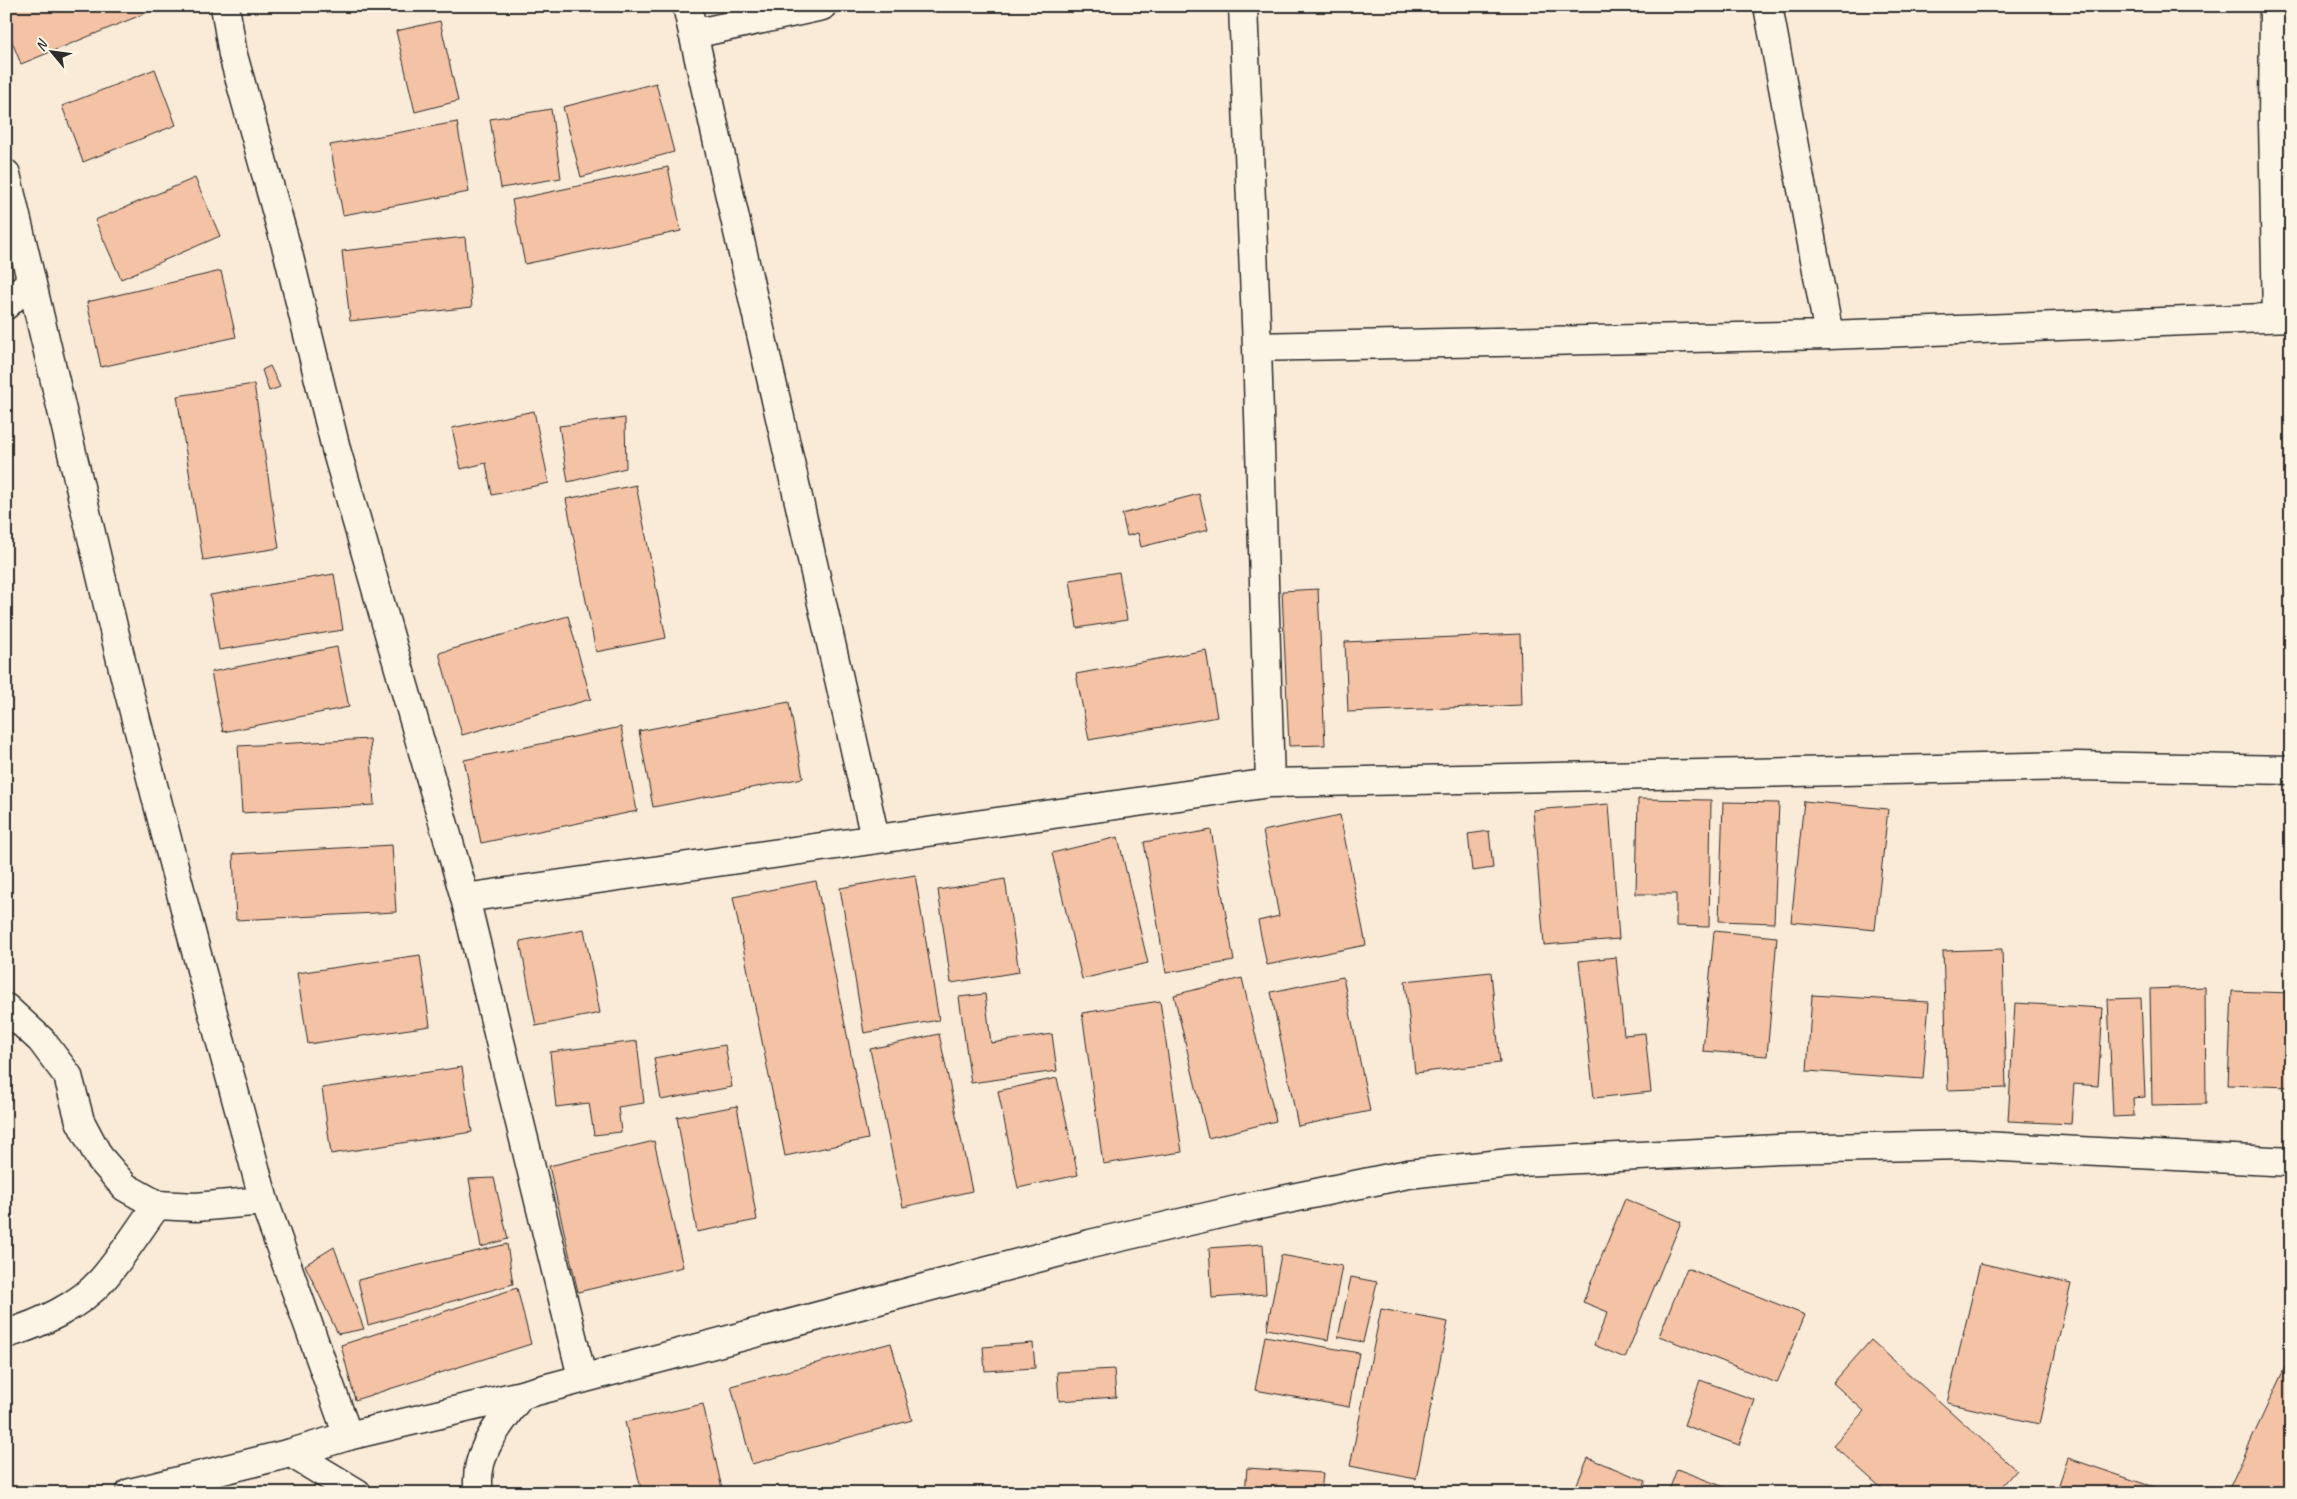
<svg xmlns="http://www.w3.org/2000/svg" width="2297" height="1499" font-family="Caveat,sans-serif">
<rect width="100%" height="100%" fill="#faebd8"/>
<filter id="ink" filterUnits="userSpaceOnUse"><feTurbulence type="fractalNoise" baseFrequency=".02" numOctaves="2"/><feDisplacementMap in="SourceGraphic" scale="10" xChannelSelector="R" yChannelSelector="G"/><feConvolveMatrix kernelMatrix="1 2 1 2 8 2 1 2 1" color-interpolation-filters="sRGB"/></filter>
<g filter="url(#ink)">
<path fill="#f4c2a4" stroke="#2b2b2b" d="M 6,6 L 144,6 L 146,13 L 21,64 L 6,27 Z
M 440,21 L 458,101 L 415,112 L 396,31 Z
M 155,69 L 176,125 L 83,162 L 62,106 Z
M 656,83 L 674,152 L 581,177 L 563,107 Z
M 551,109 L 561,178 L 501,188 L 490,119 Z
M 457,122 L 469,192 L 343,215 L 330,145 Z
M 668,167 L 681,231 L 525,264 L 512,200 Z
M 195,178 L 220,236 L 121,279 L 95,220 Z
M 465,237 L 472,307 L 350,321 L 342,251 Z
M 221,271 L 236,337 L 101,367 L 87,302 Z
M 270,366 L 280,387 L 269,391 L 262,370 Z
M 254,384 L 279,548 L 203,560 L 177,396 Z
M 534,411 L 549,483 L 492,495 L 486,463 L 461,469 L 452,428 Z
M 625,418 L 626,468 L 568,482 L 559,426 Z
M 636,485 L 666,638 L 596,652 L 566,499 Z
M 1199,494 L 1208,530 L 1141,547 L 1138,533 L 1127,536 L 1122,514 Z
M 1119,572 L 1127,620 L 1077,628 L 1070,580 Z
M 334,574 L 343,630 L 219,650 L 210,595 Z
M 1318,589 L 1325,745 L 1289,746 L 1282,591 Z
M 568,616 L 591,699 L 462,735 L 439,653 Z
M 1520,634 L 1522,705 L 1348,712 L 1345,642 Z
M 337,647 L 349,707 L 223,732 L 211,672 Z
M 1206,650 L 1217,717 L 1089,740 L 1076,674 Z
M 789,702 L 803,778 L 653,807 L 639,731 Z
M 621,727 L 637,811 L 481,843 L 464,760 Z
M 370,739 L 374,805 L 242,813 L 238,746 Z
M 1638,799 L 1711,800 L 1709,927 L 1676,926 L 1676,894 L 1636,894 Z
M 1804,801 L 1888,809 L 1875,930 L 1791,922 Z
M 1723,802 L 1779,803 L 1774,923 L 1719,921 Z
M 1609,804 L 1619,939 L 1544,945 L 1533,810 Z
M 1340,815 L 1366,945 L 1267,965 L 1258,921 L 1279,916 L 1263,831 Z
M 1211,830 L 1234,961 L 1166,973 L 1144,842 Z
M 1489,831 L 1493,868 L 1472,871 L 1468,834 Z
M 1118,837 L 1148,963 L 1082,979 L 1052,853 Z
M 392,845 L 396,912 L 236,920 L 233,854 Z
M 915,875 L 939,1020 L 864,1033 L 840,888 Z
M 1005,879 L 1019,972 L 951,983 L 938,890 Z
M 816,881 L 868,1139 L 785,1156 L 733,897 Z
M 584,929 L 600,1013 L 536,1026 L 520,941 Z
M 1714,931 L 1777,937 L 1767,1056 L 1703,1051 Z
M 2002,949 L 2006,1088 L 1948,1090 L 1943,951 Z
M 420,955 L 430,1026 L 308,1044 L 297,973 Z
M 1616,957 L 1624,1035 L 1645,1033 L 1651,1092 L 1594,1098 L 1579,961 Z
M 1491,972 L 1500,1063 L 1415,1073 L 1405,981 Z
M 1343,977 L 1370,1111 L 1298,1126 L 1271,992 Z
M 1242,978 L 1276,1121 L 1208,1138 L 1174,995 Z
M 2205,987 L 2206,1104 L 2152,1105 L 2150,989 Z
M 2232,991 L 2291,993 L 2291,1087 L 2228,1085 Z
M 985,994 L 991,1043 L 1052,1034 L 1057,1071 L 971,1083 L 959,997 Z
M 1812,995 L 1929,1002 L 1923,1079 L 1807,1071 Z
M 2141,998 L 2145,1097 L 2133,1098 L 2134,1116 L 2113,1117 L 2108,999 Z
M 1160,1001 L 1182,1152 L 1103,1164 L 1082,1013 Z
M 2015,1003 L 2103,1008 L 2098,1086 L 2074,1084 L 2071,1124 L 2008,1121 Z
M 939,1034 L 972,1191 L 903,1207 L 870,1049 Z
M 637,1041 L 644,1103 L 618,1107 L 621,1132 L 594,1135 L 589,1103 L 556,1107 L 550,1052 Z
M 725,1045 L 732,1087 L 661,1100 L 654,1058 Z
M 462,1067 L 472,1132 L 331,1154 L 322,1088 Z
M 1057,1078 L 1078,1175 L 1018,1188 L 998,1091 Z
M 737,1106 L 757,1220 L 697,1232 L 677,1117 Z
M 654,1141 L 683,1267 L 578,1292 L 549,1166 Z
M 494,1178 L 508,1239 L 481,1247 L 469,1179 Z
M 1625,1199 L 1681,1222 L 1625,1358 L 1594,1345 L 1608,1312 L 1583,1302 Z
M 507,1244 L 513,1284 L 368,1325 L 358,1280 Z
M 1263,1244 L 1266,1294 L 1212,1298 L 1209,1248 Z
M 334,1247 L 364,1329 L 338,1334 L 305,1265 Z
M 1281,1255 L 1342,1266 L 1328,1340 L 1267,1329 Z
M 1980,1263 L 2071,1284 L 2039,1424 L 1947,1403 Z
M 1687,1268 L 1805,1315 L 1777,1383 L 1659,1336 Z
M 1351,1277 L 1377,1282 L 1363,1342 L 1338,1337 Z
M 517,1288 L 531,1344 L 355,1400 L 341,1345 Z
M 1381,1309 L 1448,1322 L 1416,1479 L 1350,1466 Z
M 1265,1336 L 1359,1353 L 1349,1407 L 1255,1390 Z
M 1871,1340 L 2016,1470 L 1996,1493 L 1887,1493 L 1833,1445 L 1864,1411 L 1833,1383 Z
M 891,1343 L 912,1420 L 752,1464 L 731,1386 Z
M 1033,1343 L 1035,1368 L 985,1371 L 983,1347 Z
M 2291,1354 L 2291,1493 L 2227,1493 Z
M 1114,1369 L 1116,1397 L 1059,1401 L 1057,1372 Z
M 1700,1380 L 1755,1400 L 1739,1445 L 1684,1425 Z
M 703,1404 L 723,1493 L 642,1493 L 625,1422 Z
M 1588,1458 L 1646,1481 L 1641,1493 L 1573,1493 Z
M 2068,1458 L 2171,1493 L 2056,1493 Z
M 1247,1468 L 1323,1473 L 1321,1493 L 1245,1493 Z
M 1677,1469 L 1740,1493 L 1668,1493 Z"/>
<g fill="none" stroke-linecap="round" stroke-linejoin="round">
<defs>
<path id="street" d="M 225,6 L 233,55 L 288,253 L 336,449 L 465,898
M 687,6 L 875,838
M 1243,6 L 1257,347 L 1270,783
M 1768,6 L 1829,335
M 2274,6 L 2273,121 L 2277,317
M 693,34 L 822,6
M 6,174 L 125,677 L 196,951 L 264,1201 L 348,1436
M 6,305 L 31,281
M 1257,347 L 1829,335 L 2291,317
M 6,1008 L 41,1040 L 68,1076 L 80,1121 L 99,1157 L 125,1187 L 157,1205 L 196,1207 L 264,1201
M 6,1334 C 40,1324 79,1306 102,1280 C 122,1257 139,1229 157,1205
M 582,1377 L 465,898 L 1270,783 L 2077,766 L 2291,770"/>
<path id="secondary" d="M 291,1453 L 357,1493
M 130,1493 L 291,1453 L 348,1436 L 521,1395 L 1090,1244 L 1254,1206 L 1408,1174 L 1519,1162 L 1779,1149 L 1965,1145 L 2291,1162
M 479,1493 C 472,1454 500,1423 521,1395"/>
</defs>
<use href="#street" stroke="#2b2b2b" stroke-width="31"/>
<use href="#secondary" stroke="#2b2b2b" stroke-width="31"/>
<use href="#street" stroke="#fcf5e5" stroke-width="28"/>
<use href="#secondary" stroke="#fcf5e5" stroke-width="28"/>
</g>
</g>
<rect width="2297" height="1499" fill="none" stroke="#fcf5e5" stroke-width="25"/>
<rect x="12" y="12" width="2272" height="1474" fill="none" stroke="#2b2b2b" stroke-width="2" filter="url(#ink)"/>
<g transform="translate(52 52) rotate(299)" stroke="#fcf5e5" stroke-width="4" paint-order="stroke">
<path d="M0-4L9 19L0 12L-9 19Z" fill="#2b2b2b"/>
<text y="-8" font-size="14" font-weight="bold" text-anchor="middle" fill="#2b2b2b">N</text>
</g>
</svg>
